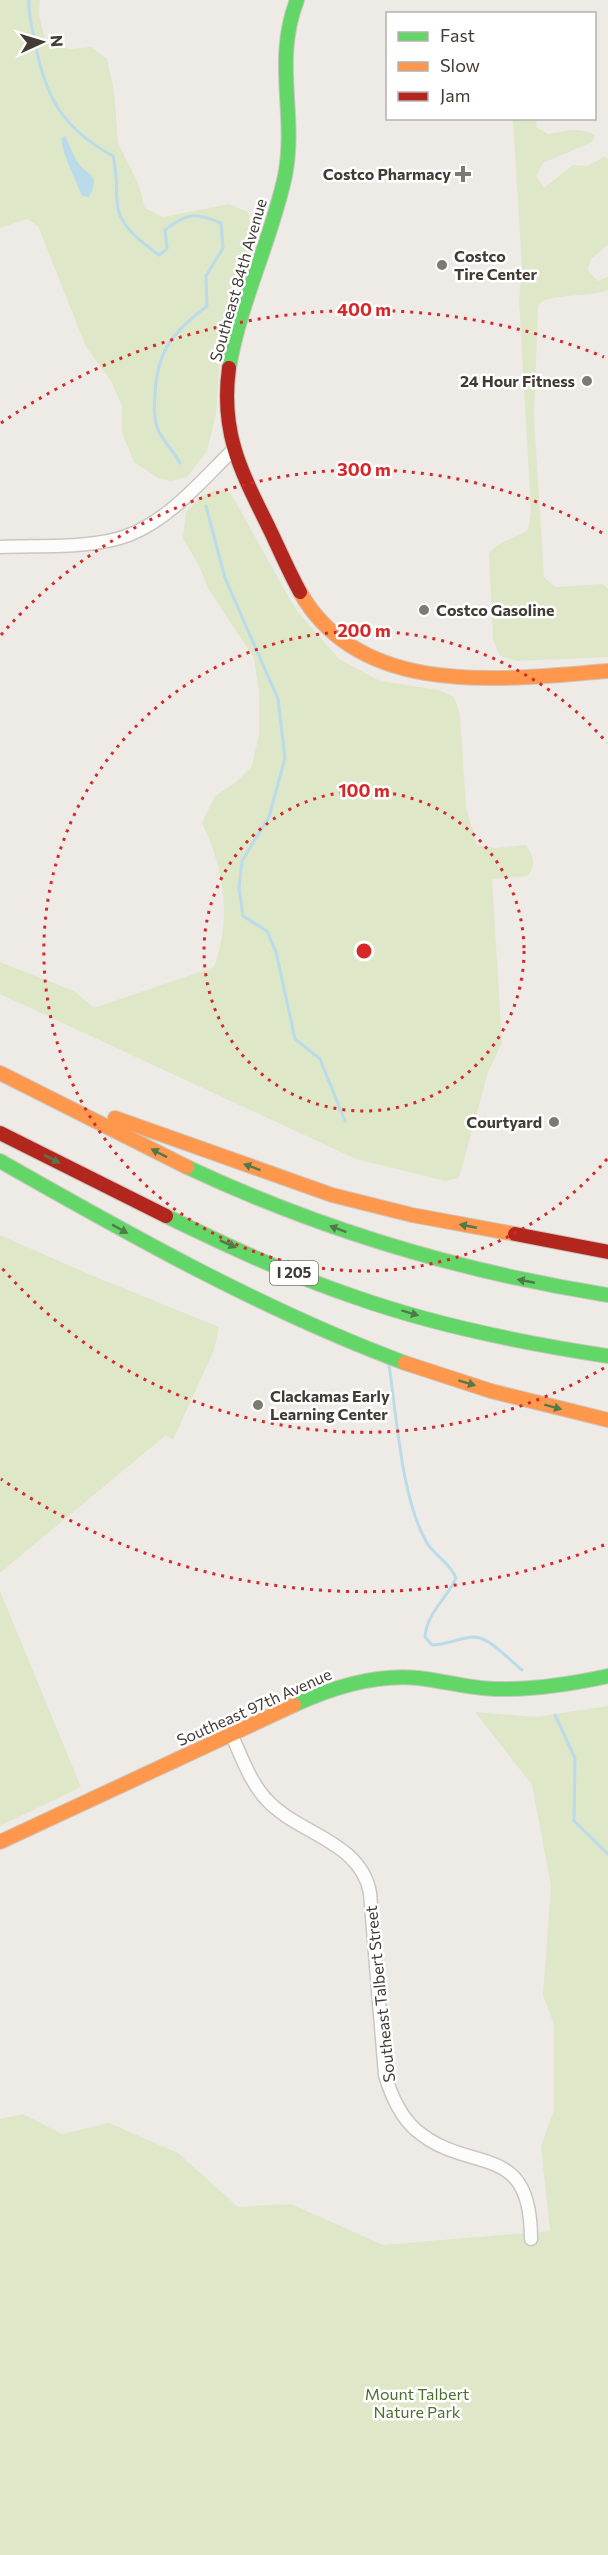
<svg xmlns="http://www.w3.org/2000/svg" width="608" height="2555" font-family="Commissioner,sans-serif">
<rect width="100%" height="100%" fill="#eeebe7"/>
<path fill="#dee7c8" d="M 0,0 L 40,0 L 39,14 L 46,44 L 71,49 L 91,47 L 107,59 L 114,91 L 118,143 L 138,183 L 145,208 L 163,217 L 229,204 L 248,212 L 254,236 L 220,357 L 216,414 L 207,451 L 187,477 L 171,481 L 158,478 L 134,462 L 122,433 L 122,406 L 111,381 L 86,347 L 38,226 L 27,219 L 0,228 Z
M 513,119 L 537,119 L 536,127 L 548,134 C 563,131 580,126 595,135 L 592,142 L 543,163 L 536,176 L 544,188 L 573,165 L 587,166 L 604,157 L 608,159 L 608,245 L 591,259 L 588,270 L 598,281 L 608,277 L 608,290 C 591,298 546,292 538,306 L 534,416 L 544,577 L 555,587 L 603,584 L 608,589 L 608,657 L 517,661 L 500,656 L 493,640 L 489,554 C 499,540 514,539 528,530 L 531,512 L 519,301 L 522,268 Z
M 217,490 L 230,492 L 296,610 L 339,659 L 380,681 L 439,690 L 454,697 L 460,714 L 466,808 L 477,845 L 496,848 L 526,845 C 534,858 537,864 527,876 L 492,879 L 502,1043 L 488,1072 L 459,1178 L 445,1181 L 356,1159 L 0,994 L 0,962 L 74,991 L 94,1008 L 214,967 C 232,918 224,869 202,823 L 215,796 L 235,783 L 252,766 L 259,734 L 259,692 L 254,658 L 209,590 L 199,566 L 183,538 L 186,512 L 200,497 Z
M 0,1235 L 86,1273 L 219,1327 L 214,1350 L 173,1440 L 166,1435 L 0,1573 Z
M 0,1591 L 81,1787 L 0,1826 Z
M 608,1706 L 608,2555 L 0,2555 L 0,2119 L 23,2114 L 62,2134 L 109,2123 L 178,2153 L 238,2207 L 291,2204 L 383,2245 L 550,2231 L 541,2146 L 554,2110 L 554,2024 L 543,1995 L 551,1886 L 532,1785 L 475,1712 L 535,1717 Z"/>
<path fill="#badbea" d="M 65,136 C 70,145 73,156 79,164 C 90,178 101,174 89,197 L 82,196 C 75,178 64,158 61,139 Z"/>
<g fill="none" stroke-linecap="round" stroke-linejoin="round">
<path stroke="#badbea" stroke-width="3" d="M 29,0 C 28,14 32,28 35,42 C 45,97 63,129 113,156 C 118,174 115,191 118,209 C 122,228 144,244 159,255 L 167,249 L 165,230 C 187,213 194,212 221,223 L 223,248 L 206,276 L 207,306 C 173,332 157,350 155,395 C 154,406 154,422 159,432 C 165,443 174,452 180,463
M 206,506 L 225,578 L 278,699 L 285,758 L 269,817 L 242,861 L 239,888 L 243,916 L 267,931 L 276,952 L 295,1039 L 320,1059 L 345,1121
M 389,1365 C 397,1417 401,1498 427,1543 C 435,1556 450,1563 456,1578 C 446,1600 427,1612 425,1637 L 432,1645 C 447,1645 460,1637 475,1637 C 491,1638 510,1661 522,1670
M 555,1715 L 575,1758 L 574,1821 L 608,1854"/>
<defs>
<path id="street" d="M 0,547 C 39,545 93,549 129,535 C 170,519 202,480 233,450
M 231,1734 C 241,1755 250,1782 266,1799 C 297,1834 361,1841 370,1893 L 385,2075 C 391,2095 400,2116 416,2130 C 469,2176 531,2138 531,2239"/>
<path id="fast" d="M 229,368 C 240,302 271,241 285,176 C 297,114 273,62 297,0
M 0,1161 C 132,1236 263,1310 405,1363
M 187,1167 C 321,1230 462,1272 608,1295
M 166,1216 C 228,1246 290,1275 355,1297 C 437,1326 522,1343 608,1356
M 294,1705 C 333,1687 375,1674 418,1678 C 444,1681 468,1688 495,1689 C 533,1690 571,1684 608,1676"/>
<path id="slow" d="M 300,592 C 361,700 504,679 608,671
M 0,1073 L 187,1167
M 115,1118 L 332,1195 L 412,1215 L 515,1234
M 405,1363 L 491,1391 L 608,1420
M 0,1842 L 294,1705"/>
<path id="jam" d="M 229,368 C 220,434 242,473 270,530 C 280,551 289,572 300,592
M 0,1133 L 166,1216
M 515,1234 L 608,1252"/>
</defs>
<use href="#street" stroke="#cac7c3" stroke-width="15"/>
<use href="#fast" stroke="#ccc7bf" stroke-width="16"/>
<use href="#slow" stroke="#ccc7bf" stroke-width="16"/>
<use href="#jam" stroke="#ccc7bf" stroke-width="16"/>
<use href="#street" stroke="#fcfcfb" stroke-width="12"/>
<use href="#fast" stroke="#63d668" stroke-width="14"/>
<use href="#slow" stroke="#ff974d" stroke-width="14"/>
<use href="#jam" stroke="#b3261e" stroke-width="14"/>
</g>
<defs><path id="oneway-solid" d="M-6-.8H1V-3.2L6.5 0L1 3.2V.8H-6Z" transform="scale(1.5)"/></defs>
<g fill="#507a49">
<use href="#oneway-solid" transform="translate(159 1153) rotate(-153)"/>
<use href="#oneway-solid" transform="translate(52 1159) rotate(27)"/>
<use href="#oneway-solid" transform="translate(252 1167) rotate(-160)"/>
<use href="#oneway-solid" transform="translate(468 1226) rotate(-169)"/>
<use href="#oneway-solid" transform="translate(120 1229) rotate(29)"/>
<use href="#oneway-solid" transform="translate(338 1229) rotate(-159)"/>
<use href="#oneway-solid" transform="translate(228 1244) rotate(24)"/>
<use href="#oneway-solid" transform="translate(526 1281) rotate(-169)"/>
<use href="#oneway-solid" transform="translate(410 1313) rotate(17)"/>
<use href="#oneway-solid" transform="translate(467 1383) rotate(17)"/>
<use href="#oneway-solid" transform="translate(553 1407) rotate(15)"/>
</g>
<g fill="none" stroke="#d62828" stroke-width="3" stroke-dasharray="3 6">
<circle cx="364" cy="951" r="160"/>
<path d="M607 1159A320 320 0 1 1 607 743"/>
<path d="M604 1368A481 481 0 0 1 1 1267M1 635A481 481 0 0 1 604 534"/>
<path d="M604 1545A641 641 0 0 1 1 1479M1 423A641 641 0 0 1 604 357"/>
</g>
<g fill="#7f7973" stroke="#fff" stroke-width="2">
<path d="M460 165h6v6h6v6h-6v6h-6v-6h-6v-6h6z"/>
<circle cx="442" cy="265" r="6"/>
<circle cx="587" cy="381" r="6"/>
<circle cx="424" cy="610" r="6"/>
<circle cx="554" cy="1122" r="6"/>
<circle cx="258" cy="1405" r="6"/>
</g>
<g text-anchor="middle" stroke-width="5" stroke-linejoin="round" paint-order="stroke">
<rect fill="#fff" stroke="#7b7672" stroke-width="1.5" x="270" y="1261" width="48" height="24" rx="4.5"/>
<g font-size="15" font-weight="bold" fill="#433c35">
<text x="294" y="1278">I 205</text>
</g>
<g font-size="16" font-weight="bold" fill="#433c35" stroke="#fff" text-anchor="end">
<text x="451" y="180">Costco Pharmacy</text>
<text x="454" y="262" text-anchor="start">Costco<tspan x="454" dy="18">Tire Center</tspan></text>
<text x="575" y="387">24 Hour Fitness</text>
<text x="436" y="616" text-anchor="start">Costco Gasoline</text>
<text x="542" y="1128">Courtyard</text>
<text x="270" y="1402" text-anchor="start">Clackamas Early<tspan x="270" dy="18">Learning Center</tspan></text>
</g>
<g font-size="16" fill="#433c35" stroke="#fff">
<text transform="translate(238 280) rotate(-74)" y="6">Southeast 84th Avenue</text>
<text transform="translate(254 1707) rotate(-24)" y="6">Southeast 97th Avenue</text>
<text transform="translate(380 1994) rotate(-96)" y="6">Southeast Talbert Street</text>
</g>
<g font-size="16" fill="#4b702c" stroke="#fff">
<text x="417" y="2400">Mount Talbert<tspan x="417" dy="18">Nature Park</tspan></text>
</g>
</g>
<circle cx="364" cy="951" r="9" fill="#d62828" stroke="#fff" stroke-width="3"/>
<g font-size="18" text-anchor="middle" font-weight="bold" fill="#d62828" stroke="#fff" stroke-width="5" stroke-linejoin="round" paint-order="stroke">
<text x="364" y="316">400 m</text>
<text x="364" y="476">300 m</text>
<text x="364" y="637">200 m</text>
<text x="364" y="797">100 m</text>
</g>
<rect x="386" y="12" width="210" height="108" fill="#ffffff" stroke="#b4b1ae" stroke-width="1.5"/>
<rect x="398" y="32" width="30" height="9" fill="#63d668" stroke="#b4b1ae" stroke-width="1.5"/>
<text x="440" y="42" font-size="18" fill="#433c35">Fast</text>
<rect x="398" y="62" width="30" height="9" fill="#ff974d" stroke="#b4b1ae" stroke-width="1.5"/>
<text x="440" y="72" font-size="18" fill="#433c35">Slow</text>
<rect x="398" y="92" width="30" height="9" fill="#b3261e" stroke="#b4b1ae" stroke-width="1.5"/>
<text x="440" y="102" font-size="18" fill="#433c35">Jam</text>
<g transform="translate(42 42) rotate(86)" stroke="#ffffff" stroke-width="4.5" paint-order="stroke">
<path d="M0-4.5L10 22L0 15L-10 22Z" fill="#433c35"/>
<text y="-9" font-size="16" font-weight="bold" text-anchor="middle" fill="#433c35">N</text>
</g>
</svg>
